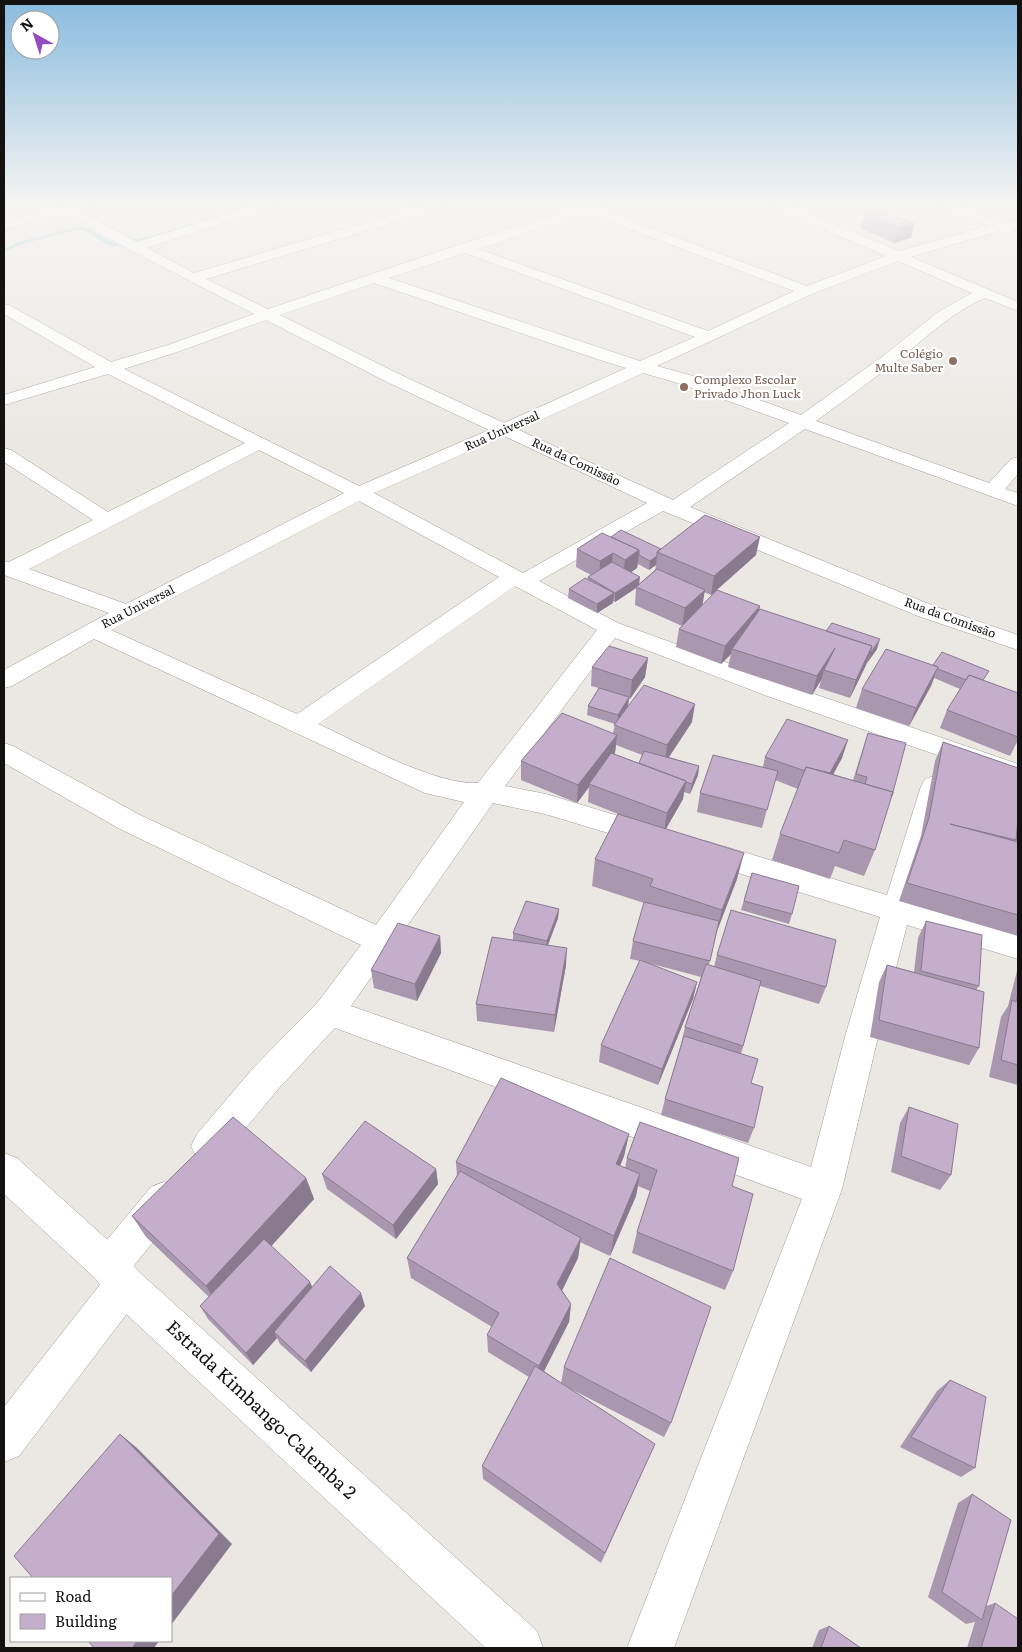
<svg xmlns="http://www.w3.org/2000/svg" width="1022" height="1652" font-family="Literata,serif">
<rect width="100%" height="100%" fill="#ebe8e4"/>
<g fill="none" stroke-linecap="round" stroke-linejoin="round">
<path fill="#9cc5d1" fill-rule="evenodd" d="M 250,205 L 256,205 C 243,213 124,249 113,246 C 100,243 92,231 79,229 L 22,244 L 4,252 L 4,249 L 18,242 L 79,227 L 89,228 L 102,237 L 116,243 L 155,235 Z"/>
<defs>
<path id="minor" d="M 254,205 L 273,205 L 272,208 L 147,248 L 194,273 L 424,205 L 443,205 L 442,208 L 206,279 L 268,309 L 458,245 L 575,208 L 572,205 L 604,205 L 600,209 L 807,286 L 886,256 L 773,208 L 772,205 L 789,205 L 899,251 L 987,226 L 942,208 L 941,205 L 958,205 L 1001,223 L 1018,220 L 1018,228 L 1013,229 L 1012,233 L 1007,234 L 999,231 L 911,257 L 1018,302 L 1018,311 L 985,298 C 950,313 924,340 894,363 C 868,383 842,402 816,421 L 989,483 L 1011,459 L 1018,457 L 1018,474 L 1005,489 L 1018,493 L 1018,506 L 805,429 L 690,507 L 934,606 L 1018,635 L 1018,650 L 918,616 L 663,511 L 539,581 L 618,623 L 788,685 L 1018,764 L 1018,783 L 770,697 L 615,638 L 505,786 L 546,794 L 658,828 L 662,835 L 658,842 L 648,845 L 545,814 L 493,803 L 351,1006 L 811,1167 L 845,1037 L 880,917 L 696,860 L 692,852 L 696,844 L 706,841 L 887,895 L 921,786 L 925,779 L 934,776 L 943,779 L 947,786 L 914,903 L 1018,935 L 1018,959 L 907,925 L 878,1037 L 842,1189 L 674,1648 L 627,1648 L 802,1199 L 335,1028 L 279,1088 L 221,1158 L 209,1163 L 197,1158 L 191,1146 L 197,1134 L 255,1066 L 318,1002 L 361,945 L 120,829 L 4,763 L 4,743 L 13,746 L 140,815 L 376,925 L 464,802 L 425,793 L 94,639 L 12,686 L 4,688 L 4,670 L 109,613 L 4,575 L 4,561 L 9,562 L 93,520 L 4,462 L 4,448 L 11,450 L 108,512 L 245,443 L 108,374 L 4,405 L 4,395 L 95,367 L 4,314 L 4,304 L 9,305 L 111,362 L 168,345 L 254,314 L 130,250 L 61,210 L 62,207 L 72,207 L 137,242 ZM 587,213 L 794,291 L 708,331 L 478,249 ZM 465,253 L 695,337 L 640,361 L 389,278 ZM 898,261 L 972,293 L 938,312 L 883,356 L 801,415 L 693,376 L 657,366 L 812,294 ZM 374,283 L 600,360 L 626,368 L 504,423 L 399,374 L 280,315 ZM 266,320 L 387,382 L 489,430 L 359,486 L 124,369 L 180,351 ZM 643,373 L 681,384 L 789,423 L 673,500 L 519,430 ZM 504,436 L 647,503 L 523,573 L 374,493 ZM 259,450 L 344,493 L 126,604 L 29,569 ZM 359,501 L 499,577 L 297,714 L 111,630 ZM 515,586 L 597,630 L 478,783 C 434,785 360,743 318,724 Z
M 164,1182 L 177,1187 L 182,1200 L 177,1213 L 131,1269 L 138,1271 L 143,1285 L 138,1299 L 19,1456 L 4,1462 L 4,1407 L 102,1282 L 96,1279 L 90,1266 L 96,1253 L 151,1187 Z"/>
<path id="tertiary" d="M 70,205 L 91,205 L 90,208 L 4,229 L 4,221 Z"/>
<path id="secondary" d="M 4,1153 L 17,1158 L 122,1253 L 138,1271 L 537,1631 L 543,1648 L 486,1648 L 110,1299 L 96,1279 L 4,1194 Z"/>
</defs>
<use href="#minor" stroke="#a09d99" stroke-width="1"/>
<use href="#tertiary" stroke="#a09d99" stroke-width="1"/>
<use href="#secondary" stroke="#a09d99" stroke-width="1"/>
<use href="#minor" fill="#fff" fill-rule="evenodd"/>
<use href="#tertiary" fill="#fff" fill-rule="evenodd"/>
<use href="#secondary" fill="#fff" fill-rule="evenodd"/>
</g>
<path fill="#a996af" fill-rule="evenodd" d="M 865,214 L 914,224 L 911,238 L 894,243 L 861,228 Z
M 611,537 L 661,549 L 756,555 L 711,595 L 704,592 L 702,605 L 760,609 L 877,649 L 867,663 L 850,698 L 819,688 L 821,680 L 812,695 L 728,667 L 731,654 L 721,664 L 676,647 L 679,629 L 682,626 L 635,605 L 636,588 L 615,602 L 613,601 L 613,603 L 597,613 L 568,598 L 569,589 L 587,579 L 588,577 L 591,575 L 576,567 L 577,549 ZM 638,564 L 649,570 L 656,565 L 655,570 L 639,584 L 631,572 L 637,568 Z
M 648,658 L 645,677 L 630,699 L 629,699 L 628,706 L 692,722 L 669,757 L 699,766 L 698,775 L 690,794 L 684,792 L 683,799 L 666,829 L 737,879 L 717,931 L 709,965 L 714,967 L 717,955 L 826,987 L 819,1004 L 760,986 L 741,1054 L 751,1083 L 754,1128 L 748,1143 L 661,1115 L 665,1099 L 681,1044 L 685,1027 L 701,977 L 648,963 L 697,982 L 693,999 L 658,1085 L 599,1062 L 601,1045 L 640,961 L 630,959 L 633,941 L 644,903 L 592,886 L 595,859 L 618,814 L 588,802 L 589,787 L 577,803 L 521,780 L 521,761 L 613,733 L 615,724 L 587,715 L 588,706 L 599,688 L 591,686 L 592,667 ZM 616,745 L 642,755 L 639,763 L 614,754 L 615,753 Z
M 933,665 L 985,681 L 1018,693 L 1018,740 L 1010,756 L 940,728 L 947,710 L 960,689 L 934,678 L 931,686 L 909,726 L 856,708 L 862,689 Z
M 868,733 L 892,796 L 888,807 L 875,850 L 864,876 L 835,866 L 830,879 L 772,860 L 780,834 L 798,789 L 775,780 L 762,828 L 697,812 L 700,793 L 763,767 L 765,757 L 842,758 L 833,774 L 853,780 Z
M 943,742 L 1018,768 L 1018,936 L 899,901 L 921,836 L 935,761 Z
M 752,873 L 792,914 L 789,924 L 741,910 Z
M 559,909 L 558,918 L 548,945 L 566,965 L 554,1032 L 477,1021 L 476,1004 L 513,940 L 513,933 Z
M 926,921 L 979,986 L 976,990 L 979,1048 L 969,1065 L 870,1037 L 879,982 L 887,965 L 914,972 L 918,938 Z
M 440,936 L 441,953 L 417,1001 L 374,988 L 371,970 Z
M 1018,967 L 1018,1085 L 989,1077 L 1001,1017 L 1008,1006 Z
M 909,1107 L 951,1175 L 940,1190 L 891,1172 L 900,1123 Z
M 629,1134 L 624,1156 L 620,1166 L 625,1168 L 627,1158 L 732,1186 L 733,1271 L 725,1290 L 632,1253 L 637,1232 L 650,1191 L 638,1186 L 636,1196 L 610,1256 L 580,1242 L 578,1258 L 562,1290 L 571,1304 L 569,1322 L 544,1371 L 561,1383 L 564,1367 L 671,1423 L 664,1437 L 565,1386 L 655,1444 L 601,1563 L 483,1479 L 482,1466 L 529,1377 L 488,1352 L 487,1335 L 492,1327 L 411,1278 L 407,1258 L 457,1177 L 456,1162 Z
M 436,1169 L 438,1184 L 396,1239 L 327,1189 L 322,1174 Z
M 306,1178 L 314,1199 L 271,1246 L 312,1287 L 365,1306 L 311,1372 L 280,1344 L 277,1338 L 253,1365 L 208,1319 L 200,1306 L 209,1297 L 146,1237 L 132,1216 Z
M 950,1380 L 975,1468 L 961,1477 L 900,1447 L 937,1391 Z
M 972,1494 L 986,1606 L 995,1603 L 1018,1648 L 967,1648 L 975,1622 L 966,1624 L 928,1597 L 958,1503 Z
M 829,1626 L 861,1648 L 812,1648 L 819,1630 Z"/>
<path fill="#897a8f" d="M 914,224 L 911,238 L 894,243 L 898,228 Z
M 760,537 L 756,555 L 711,595 L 714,576 Z
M 639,550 L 637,568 L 623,578 L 625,560 Z
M 613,553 L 611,571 L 599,579 L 600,561 Z
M 657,556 L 656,565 L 649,570 L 650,561 Z
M 640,577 L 639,586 L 636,587 L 636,588 L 615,602 L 615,593 Z
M 705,590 L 702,608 L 682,626 L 685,608 Z
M 614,593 L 613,603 L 597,613 L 597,604 Z
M 760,606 L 756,625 L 732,649 L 731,654 L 721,664 L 725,646 Z
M 880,639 L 877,649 L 867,663 L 870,654 Z
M 872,646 L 866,665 L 850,698 L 856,680 Z
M 835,648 L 824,670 L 821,680 L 812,695 L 817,676 Z
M 648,658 L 645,677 L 630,699 L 632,680 Z
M 938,667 L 931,686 L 909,726 L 916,708 Z
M 629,697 L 628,706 L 617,725 L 618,715 Z
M 695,704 L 692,722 L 665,763 L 667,745 Z
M 617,735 L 615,753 L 591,785 L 589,784 L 589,787 L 577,803 L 578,785 Z
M 848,740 L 842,758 L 821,797 L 827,779 Z
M 699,766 L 698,775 L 690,794 L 692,784 Z
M 686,781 L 683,799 L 664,832 L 667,813 Z
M 744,853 L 737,879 L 715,936 L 722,910 Z
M 559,909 L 558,918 L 546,950 L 547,941 Z
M 440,936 L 441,953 L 417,1001 L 415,984 Z
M 567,948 L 566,965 L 554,1032 L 555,1015 Z
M 697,982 L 693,999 L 658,1085 L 662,1069 Z
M 629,1134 L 624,1156 L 612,1185 L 616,1164 Z
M 436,1169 L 438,1184 L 396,1239 L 393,1225 Z
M 640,1174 L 636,1196 L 610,1256 L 614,1236 Z
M 306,1178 L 314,1199 L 218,1305 L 206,1286 Z
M 581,1238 L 578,1258 L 556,1303 L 557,1284 Z
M 310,1282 L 316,1295 L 274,1332 L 277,1338 L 253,1365 L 246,1353 Z
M 361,1293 L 365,1306 L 311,1372 L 305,1361 Z
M 571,1304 L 569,1322 L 538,1383 L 539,1366 Z
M 120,1434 L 137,1448 L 232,1544 L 171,1625 L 171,1596 Z
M 137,1641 L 159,1641 L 154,1648 L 132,1648 Z"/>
<path fill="#c4aecc" stroke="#897a8f" d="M 879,210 L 914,224 L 898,228 L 865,214 Z
M 705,515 L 760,537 L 714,576 L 657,552 Z
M 621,530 L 661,549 L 657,552 L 657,556 L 650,561 L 639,555 L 639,550 L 611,537 Z
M 602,533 L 639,550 L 625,560 L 613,553 L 600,561 L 577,549 Z
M 612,562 L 640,577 L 615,593 L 588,577 Z
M 657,569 L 705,590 L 685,608 L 636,587 Z
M 585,578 L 614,593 L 597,604 L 569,589 Z
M 717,590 L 760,606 L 725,646 L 679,629 Z
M 760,609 L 872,646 L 856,680 L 824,670 L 835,648 L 817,676 L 732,649 Z
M 832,623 L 880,639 L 870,654 L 872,646 L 826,631 Z
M 609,646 L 648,658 L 632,680 L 592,667 Z
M 886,649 L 938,667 L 916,708 L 862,689 Z
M 942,652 L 989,671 L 983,680 L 969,675 L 966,680 L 938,669 L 938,667 L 933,665 Z
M 969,675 L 1018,693 L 1018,737 L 947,710 Z
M 644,685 L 695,704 L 667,745 L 614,725 Z
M 599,688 L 629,697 L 618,715 L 588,706 Z
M 562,713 L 617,735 L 578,785 L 521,761 Z
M 787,719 L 848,740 L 830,773 L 806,767 L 805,771 L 765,757 Z
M 868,733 L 906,743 L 892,796 L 891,796 L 893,792 L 865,784 L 867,777 L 856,774 Z
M 943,742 L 1018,768 L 1018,819 L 1016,840 L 950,824 L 1018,842 L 1018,915 L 907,883 L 929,818 Z
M 644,751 L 699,766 L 692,784 L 686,782 L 686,781 L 639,763 Z
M 611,753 L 686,781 L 667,813 L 589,784 Z
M 713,755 L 778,771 L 767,810 L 700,793 Z
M 806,767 L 893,792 L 875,850 L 844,840 L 839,853 L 780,834 Z
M 618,814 L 744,853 L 722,910 L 650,886 L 653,879 L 595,859 Z
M 752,873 L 799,886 L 792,914 L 744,901 Z
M 526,901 L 559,909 L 547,941 L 513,933 Z
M 644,902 L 719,921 L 710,961 L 633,941 Z
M 731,910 L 836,940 L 826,987 L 717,955 Z
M 926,921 L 982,935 L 979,986 L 921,971 Z
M 398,923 L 440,936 L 415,984 L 371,970 Z
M 492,937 L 567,948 L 555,1015 L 476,1004 Z
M 640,960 L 697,982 L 662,1069 L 601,1045 Z
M 706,964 L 761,981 L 743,1046 L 685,1027 Z
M 887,965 L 984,992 L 979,1048 L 879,1020 Z
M 1018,993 L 1018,1065 L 1001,1060 L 1012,1000 L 1016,1002 Z
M 684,1036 L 758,1059 L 751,1083 L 763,1087 L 754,1128 L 665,1099 Z
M 501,1078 L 629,1134 L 616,1164 L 640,1174 L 614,1236 L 456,1162 Z
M 909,1107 L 958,1124 L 951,1175 L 901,1156 Z
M 233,1117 L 306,1178 L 206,1286 L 132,1216 Z
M 365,1121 L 436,1169 L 393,1225 L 322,1174 Z
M 640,1122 L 739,1158 L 732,1186 L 753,1194 L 733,1271 L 637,1232 L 657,1170 L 627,1158 Z
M 460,1171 L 581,1238 L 557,1284 L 571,1304 L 539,1366 L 487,1335 L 499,1313 L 407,1258 Z
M 264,1239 L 310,1282 L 246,1353 L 200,1306 Z
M 610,1258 L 711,1307 L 671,1423 L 564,1367 Z
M 330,1266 L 361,1293 L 305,1361 L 274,1332 Z
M 535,1366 L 655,1444 L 605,1553 L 482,1466 Z
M 950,1380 L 986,1397 L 975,1468 L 911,1437 Z
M 120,1434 L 219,1534 L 171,1596 L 171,1578 L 33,1578 L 14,1556 Z
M 972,1494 L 1011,1520 L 982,1620 L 942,1592 Z
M 995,1603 L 1018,1619 L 1018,1648 L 981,1648 Z
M 829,1626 L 861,1648 L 821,1648 Z
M 88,1641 L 137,1641 L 132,1648 L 94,1648 Z"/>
<linearGradient id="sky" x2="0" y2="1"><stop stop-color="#89bbdf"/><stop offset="0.47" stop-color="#f6f5f3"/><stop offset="1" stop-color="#f6f5f3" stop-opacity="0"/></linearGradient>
<rect width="1022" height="436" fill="url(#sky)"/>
<g fill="#8d6e63" stroke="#fff" stroke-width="2">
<circle cx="953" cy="361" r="5"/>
<circle cx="684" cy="387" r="5"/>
</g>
<g text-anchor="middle" stroke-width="4.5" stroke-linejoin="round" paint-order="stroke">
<g font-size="12" fill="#785e54" stroke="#fff" text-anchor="end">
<text x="943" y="358">Colégio<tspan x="943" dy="14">Multe Saber</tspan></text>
<text x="694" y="384" text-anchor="start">Complexo Escolar<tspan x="694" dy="14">Privado Jhon Luck</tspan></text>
</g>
<g font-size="12" fill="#131211" stroke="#fff">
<text transform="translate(502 431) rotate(-24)" y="4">Rua Universal</text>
<text transform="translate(576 462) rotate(25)" y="4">Rua da Comissão</text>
<text transform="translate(138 607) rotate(-27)" y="4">Rua Universal</text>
<text transform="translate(950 618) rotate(20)" y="4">Rua da Comissão</text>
</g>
<g font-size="18" fill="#131211" stroke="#fff">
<text transform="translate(261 1410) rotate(43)" y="6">Estrada Kimbango-Calemba 2</text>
</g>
</g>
<rect width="1022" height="1652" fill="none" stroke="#131211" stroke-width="10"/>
<rect x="10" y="1577" width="162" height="65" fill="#ffffff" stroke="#a1a0a0"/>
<rect x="20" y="1593" width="25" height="8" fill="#ffffff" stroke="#a1a0a0"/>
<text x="55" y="1602" font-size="15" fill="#131211">Road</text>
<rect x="20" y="1614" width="25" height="15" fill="#c4aecc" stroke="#a1a0a0"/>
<text x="55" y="1627" font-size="15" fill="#131211">Building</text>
<g transform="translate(35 35) rotate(321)"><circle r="24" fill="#ffffff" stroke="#a1a0a0"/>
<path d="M0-4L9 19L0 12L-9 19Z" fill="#924cc0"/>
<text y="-8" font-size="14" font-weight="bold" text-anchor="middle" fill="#131211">N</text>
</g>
</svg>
